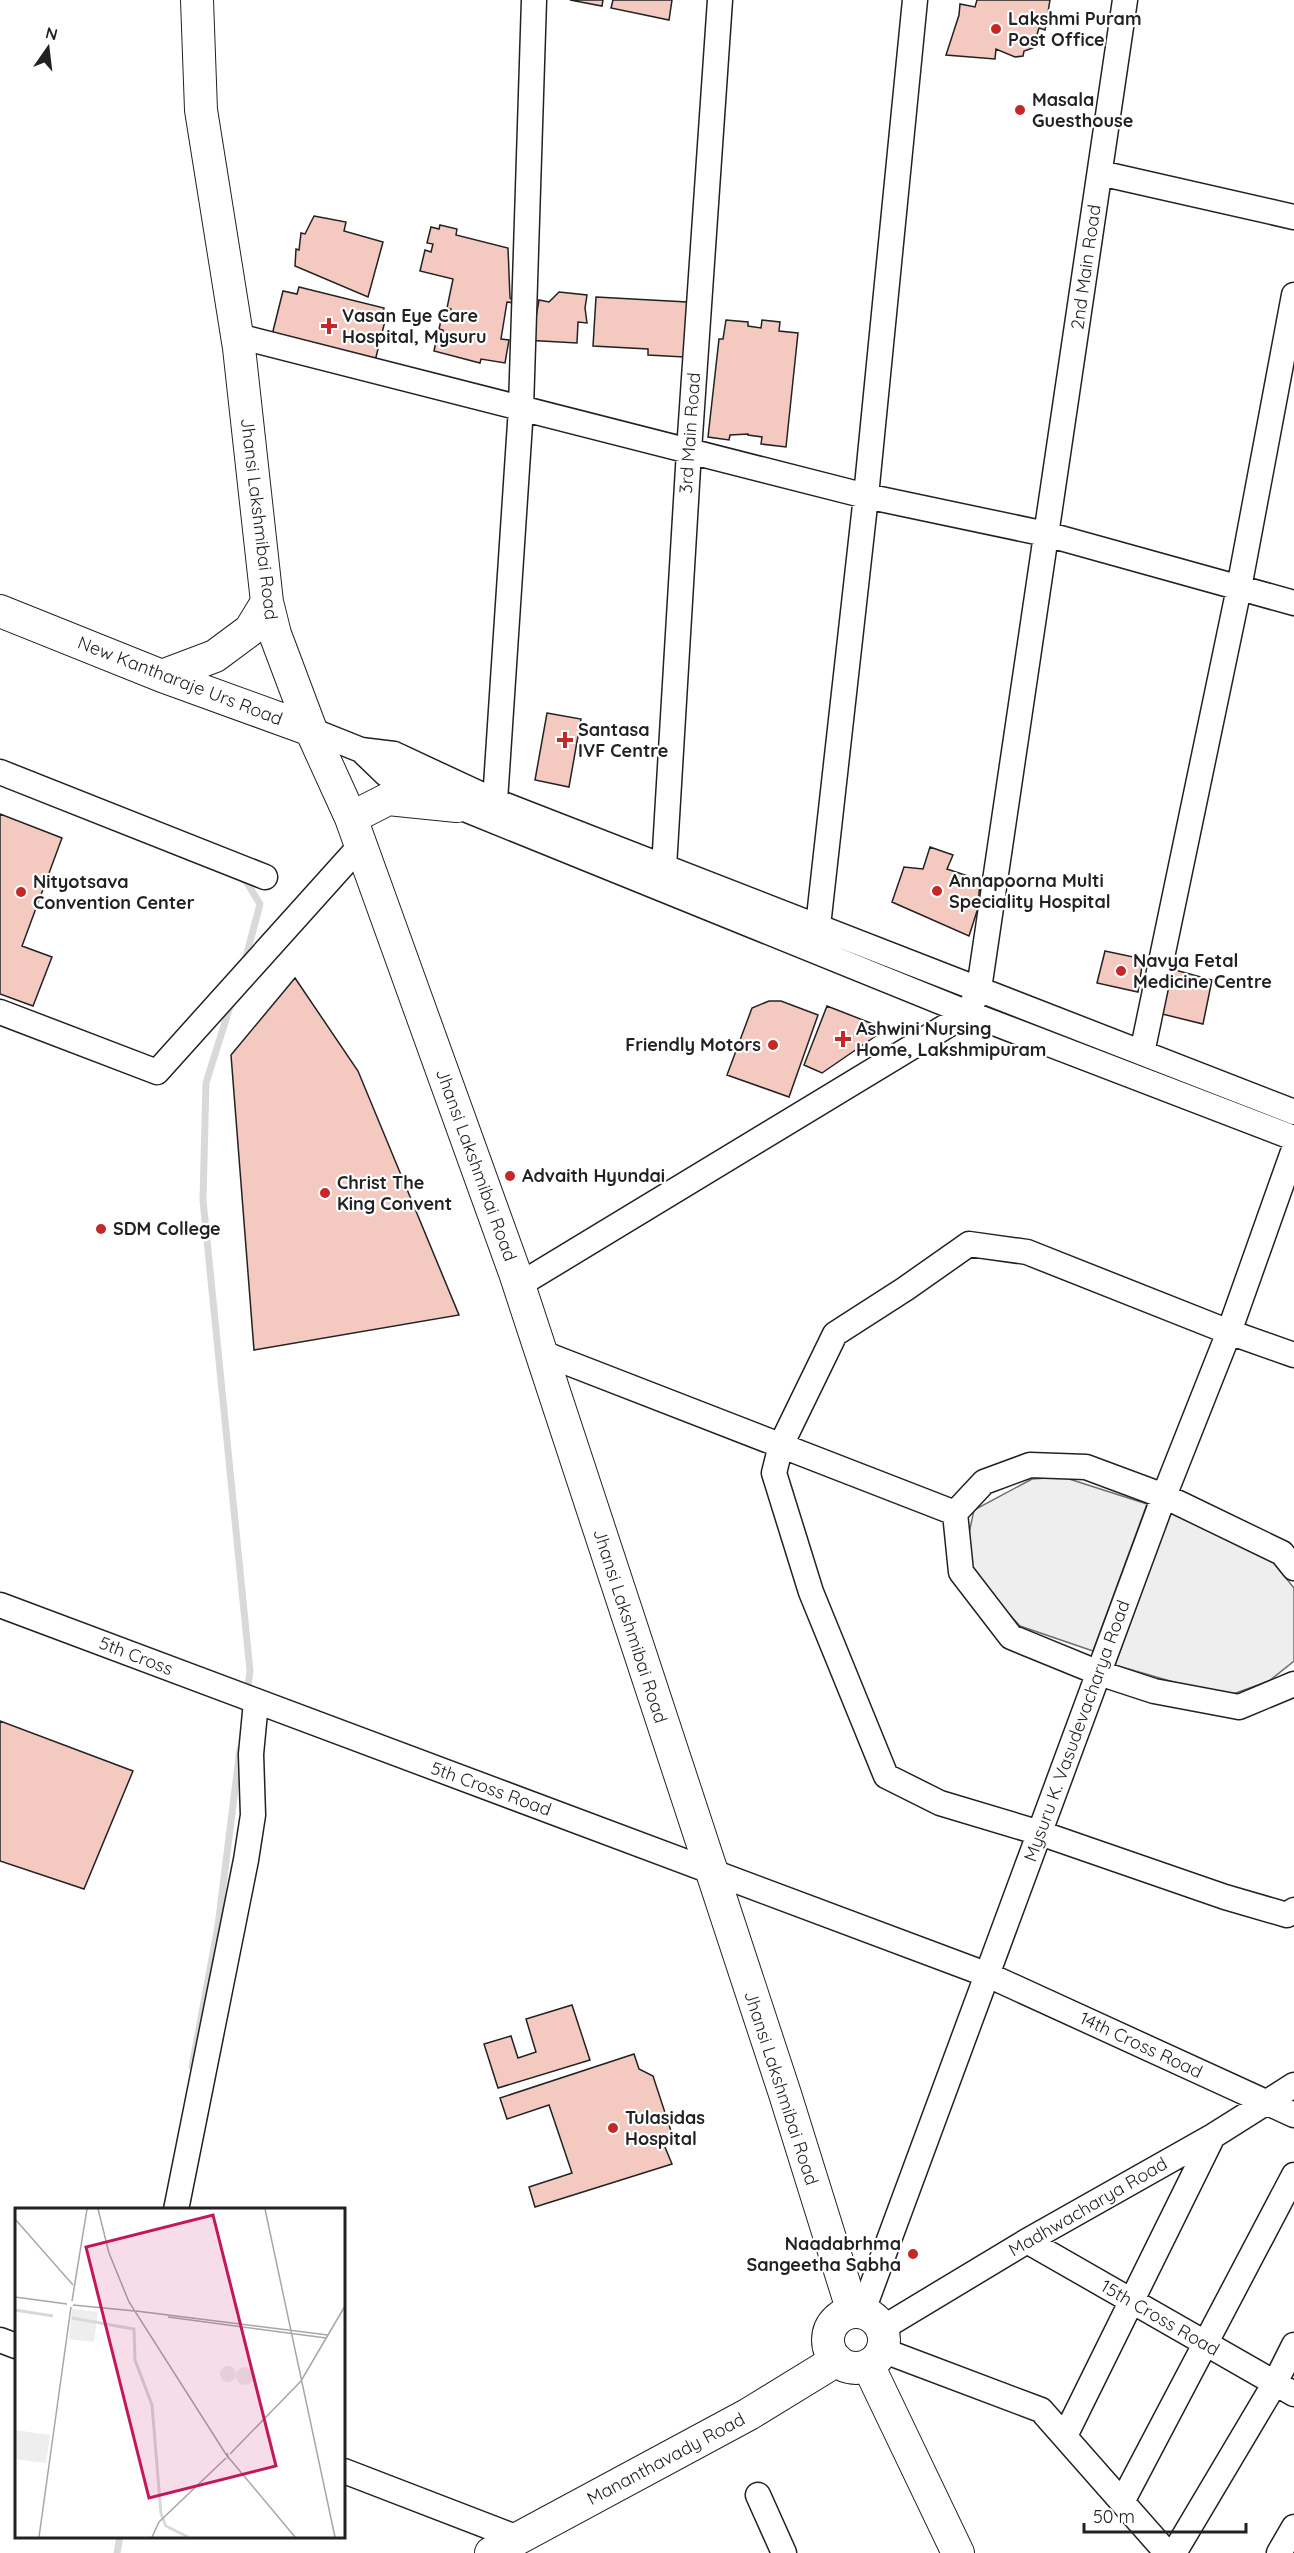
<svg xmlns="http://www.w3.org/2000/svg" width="1294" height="2553" font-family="Quicksand,sans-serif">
<rect width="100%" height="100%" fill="#fff"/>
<path fill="#eee" stroke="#6f6f6f" stroke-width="1.5" d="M 1063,1477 L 1147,1504 L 1093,1651 L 1020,1626 L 993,1596 L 964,1557 L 974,1510 L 1032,1479 Z
M 1171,1512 L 1272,1561 L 1294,1588 L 1294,1661 L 1269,1681 L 1225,1697 L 1115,1665 Z"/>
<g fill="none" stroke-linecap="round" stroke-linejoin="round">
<path stroke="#d9d9d9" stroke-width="7" d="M 242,879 L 246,881 L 260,904 L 245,961
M 232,1000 L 206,1083 L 203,1200 L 250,1671 L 247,1693
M 192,2067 L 218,1926 L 240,1749
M 117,2553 L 120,2536"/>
</g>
<path fill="#f3c9c0" stroke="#222" stroke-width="1.5" d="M 570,0 L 603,0 L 602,6 Z
M 613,0 L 672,0 L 669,20 L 611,8 Z
M 977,0 L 1050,0 L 1045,30 L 1039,28 L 1033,48 L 1024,51 L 1023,56 L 1015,57 L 996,49 L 995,59 L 946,55 L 959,15 L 960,4 L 975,7 Z
M 314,216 L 346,222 L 344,231 L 383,242 L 368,297 L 295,266 L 296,249 L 299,250 L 301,233 L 305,234 Z
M 440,225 L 457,229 L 456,235 L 508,248 L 510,298 L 515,303 L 507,302 L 501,339 L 509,340 L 505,363 L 481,359 L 480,363 L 434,351 L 438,332 L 443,333 L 443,330 L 439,329 L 442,316 L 448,317 L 451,309 L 447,308 L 453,279 L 420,271 L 425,250 L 431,252 L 433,244 L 427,243 L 431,227 L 439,229 Z
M 299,287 L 384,308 L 382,316 L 386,317 L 375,361 L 272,335 L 283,291 L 297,294 Z
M 559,292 L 587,295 L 585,308 L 587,323 L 578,322 L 577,343 L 524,340 L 525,316 L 536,317 L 539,300 L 549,302 Z
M 596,297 L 687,302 L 684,357 L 648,355 L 648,349 L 593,346 Z
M 726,320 L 748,322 L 748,326 L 761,328 L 762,320 L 780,322 L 779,331 L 798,333 L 786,447 L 761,444 L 762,437 L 748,435 L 748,434 L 730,435 L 729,440 L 708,437 L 719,339 L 723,339 Z
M 547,713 L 581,719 L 569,787 L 535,780 Z
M 0,814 L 62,838 L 22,946 L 52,957 L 33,1006 L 0,994 Z
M 930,847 L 953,855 L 947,869 L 980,880 L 978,908 L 969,936 L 892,902 L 904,867 L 923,869 Z
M 1105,951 L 1143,959 L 1138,992 L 1097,983 Z
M 1164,967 L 1212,980 L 1203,1024 L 1154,1012 Z
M 295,978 L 358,1071 L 459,1315 L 254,1350 L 231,1055 Z
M 769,1001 L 781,1001 L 818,1015 L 789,1097 L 727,1075 L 752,1008 Z
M 827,1006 L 886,1029 L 822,1073 L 804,1065 Z
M 0,1721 L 133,1771 L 84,1889 L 0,1861 Z
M 572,2005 L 590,2060 L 498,2088 L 484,2044 L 511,2036 L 518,2058 L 536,2052 L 526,2019 Z
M 634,2054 L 639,2069 L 653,2076 L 673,2137 L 665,2147 L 672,2164 L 535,2207 L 529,2187 L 572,2173 L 549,2105 L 507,2119 L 500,2098 Z"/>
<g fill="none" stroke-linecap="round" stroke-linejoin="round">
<defs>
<path id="minor" d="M 1100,173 L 1294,217
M 238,336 L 866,496 L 1046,534 L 1294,603
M 311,730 L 361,750 L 394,754 L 495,801 L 1294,1112
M 361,750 L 386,774 L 457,806 L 968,1013 L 1294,1138
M 0,772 L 265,877
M 495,801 L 521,408 L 534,0
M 664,867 L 689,451 L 720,0
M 818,926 L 866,496 L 915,0
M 0,1012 L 157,1072 L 361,845
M 1142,1053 L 1239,588 L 1294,295
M 519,1285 L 968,1013 L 979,989 L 1125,0
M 540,1352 L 955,1513
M 1294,1355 L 1229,1332 L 1027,1252 L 969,1244 L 905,1289 L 835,1334 L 781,1445 L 774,1473 L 811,1592 L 886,1776 L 940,1803 L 1040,1833 L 1225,1897 L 1287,1915 L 1294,1910
M 1294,1568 L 1282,1553 L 1164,1496 L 1086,1467 L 1030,1465 L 984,1482 L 955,1513 L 961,1572 L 1011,1637 L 1099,1673 L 1154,1691 L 1239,1707 L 1294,1684
M 0,1605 L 988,1975 L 1294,2115
M 176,2210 L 246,1860 L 253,1815 L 251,1754 L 256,1702
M 1027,2241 L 1294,2394
M 862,2313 L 1164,1496 L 1229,1332 L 1294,1149
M 881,2329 L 1027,2241 L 1213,2136 L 1294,2085
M 0,2340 L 16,2346
M 882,2350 L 1041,2410 L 1167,2553
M 1065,2436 L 1213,2136
M 344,2471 L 518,2538
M 758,2495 L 784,2553
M 1122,2502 L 1294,2175
M 1174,2553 L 1275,2383 L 1294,2345
M 1279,2553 L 1294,2527"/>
<path id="major" d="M 197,0 L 201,110 L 239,348 L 267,602 L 275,634 L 311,730 L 351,818 L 515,1273 L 785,2094 L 853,2312
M 0,611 L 162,676 L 311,730
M 162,676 L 215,656 L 250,630 L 267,602
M 351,818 L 388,799 L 457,806
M828 2340a28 28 0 1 1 56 0a28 28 0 1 1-56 0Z
M 868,2365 L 958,2553
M 491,2553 L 749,2414 L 837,2360"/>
</defs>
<use href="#minor" stroke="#222" stroke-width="27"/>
<use href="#major" stroke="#222" stroke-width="34"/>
<use href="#minor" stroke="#fff" stroke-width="24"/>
<use href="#major" stroke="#fff" stroke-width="32"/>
</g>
<g fill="#c62828" stroke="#fff" stroke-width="2">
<circle cx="996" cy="29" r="6"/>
<circle cx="1020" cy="110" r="6"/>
<path d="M326 317h6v6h6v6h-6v6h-6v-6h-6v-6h6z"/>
<path d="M562 731h6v6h6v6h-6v6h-6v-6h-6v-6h6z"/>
<circle cx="937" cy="891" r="6"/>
<circle cx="21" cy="892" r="6"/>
<circle cx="1121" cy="971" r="6"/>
<path d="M840 1030h6v6h6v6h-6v6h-6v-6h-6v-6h6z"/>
<circle cx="773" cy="1045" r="6"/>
<circle cx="510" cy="1176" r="6"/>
<circle cx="325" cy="1193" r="6"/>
<circle cx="101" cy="1229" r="6"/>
<circle cx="613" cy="2128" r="6"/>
<circle cx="913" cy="2254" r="6"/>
</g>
<g text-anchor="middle" stroke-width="4.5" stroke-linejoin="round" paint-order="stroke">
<g font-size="18" font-weight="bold" fill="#222" stroke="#fff" text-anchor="start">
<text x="1008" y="25">Lakshmi Puram<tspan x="1008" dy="21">Post Office</tspan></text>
<text x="1032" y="106">Masala<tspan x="1032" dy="21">Guesthouse</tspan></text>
<text x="342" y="322">Vasan Eye Care<tspan x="342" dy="21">Hospital, Mysuru</tspan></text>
<text x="578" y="736">Santasa<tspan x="578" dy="21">IVF Centre</tspan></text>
<text x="949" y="887">Annapoorna Multi<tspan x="949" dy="21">Speciality Hospital</tspan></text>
<text x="33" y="888">Nityotsava<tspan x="33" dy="21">Convention Center</tspan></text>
<text x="1133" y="967">Navya Fetal<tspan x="1133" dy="21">Medicine Centre</tspan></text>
<text x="856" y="1035">Ashwini Nursing<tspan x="856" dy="21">Home, Lakshmipuram</tspan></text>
<text x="761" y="1051" text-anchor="end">Friendly Motors</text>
<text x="522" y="1182">Advaith Hyundai</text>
<text x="337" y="1189">Christ The<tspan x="337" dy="21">King Convent</tspan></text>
<text x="113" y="1235">SDM College</text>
<text x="625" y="2124">Tulasidas<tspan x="625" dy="21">Hospital</tspan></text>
<text x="901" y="2250" text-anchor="end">Naadabrhma<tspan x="901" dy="21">Sangeetha Sabha</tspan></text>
</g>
<g font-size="18" fill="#222" stroke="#fff">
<text transform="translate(1086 267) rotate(-82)" y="6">2nd Main Road</text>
<text transform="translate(690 433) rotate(-86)" y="6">3rd Main Road</text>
<text transform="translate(259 519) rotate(83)" y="6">Jhansi Lakshmibai Road</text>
<text transform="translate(180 681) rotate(21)" y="6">New Kantharaje Urs Road</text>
<text transform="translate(476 1165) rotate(70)" y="6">Jhansi Lakshmibai Road</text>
<text transform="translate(630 1626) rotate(72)" y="6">Jhansi Lakshmibai Road</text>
<text transform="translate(136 1656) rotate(21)" y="6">5th Cross</text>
<text transform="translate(1077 1731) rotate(-70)" y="6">Mysuru K. Vasudevacharya Road</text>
<text transform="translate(491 1789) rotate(20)" y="6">5th Cross Road</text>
<text transform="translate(1141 2045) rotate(25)" y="6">14th Cross Road</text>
<text transform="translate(781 2088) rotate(72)" y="6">Jhansi Lakshmibai Road</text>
<text transform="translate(1088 2207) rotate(-30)" y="6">Madhwacharya Road</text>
<text transform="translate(1160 2318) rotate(30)" y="6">15th Cross Road</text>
<text transform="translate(666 2459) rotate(-28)" y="6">Mananthavady Road</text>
</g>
</g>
<g transform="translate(15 2208)">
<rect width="330" height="330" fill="#fff"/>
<path d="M 57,101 L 83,104 L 79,134 L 54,131 ZM205 166a8 8 0 1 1 16 0a8 8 0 1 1-16 0ZM221 168a9 9 0 1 1 18 0a9 9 0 1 1-18 0ZM 0,222 L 35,227 L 31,255 L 0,251 Z" fill="#eee"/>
<path fill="none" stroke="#d9d9d9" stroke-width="3" d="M 0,102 L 38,108M 57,110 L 119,121 L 120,152 L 137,197 L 146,306 L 151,318 L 173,329"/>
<path fill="none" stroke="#a7a7a7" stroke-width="1.5" d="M 83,1 L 94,45 L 114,94 L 214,251 L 212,245M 250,1 L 320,329M 0,11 L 58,77M 0,89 L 52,96M 57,93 L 72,1M 58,97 L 120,103M 121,103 L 313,127M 153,109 L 311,130M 215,246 L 286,173 L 330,98M 214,250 L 280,329M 24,329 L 56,99M 137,329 L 144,314 L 211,250"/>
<path fill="#c2185b" fill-opacity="0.15" stroke="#c2185b" stroke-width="3" d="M 198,7 L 261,258 L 134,290 L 71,39 Z"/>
<rect width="330" height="330" fill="none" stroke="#222" stroke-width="3"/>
</g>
<g transform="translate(48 48) rotate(14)" stroke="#ffffff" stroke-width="4.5" paint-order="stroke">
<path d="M0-4.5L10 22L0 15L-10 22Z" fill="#222222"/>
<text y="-9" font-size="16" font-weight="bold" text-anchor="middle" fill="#222222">N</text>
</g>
<path d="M1084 2523v9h162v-9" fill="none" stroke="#222222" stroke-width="3"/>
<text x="1093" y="2523" font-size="18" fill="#222222" stroke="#ffffff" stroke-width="4.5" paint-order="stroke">50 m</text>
</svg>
